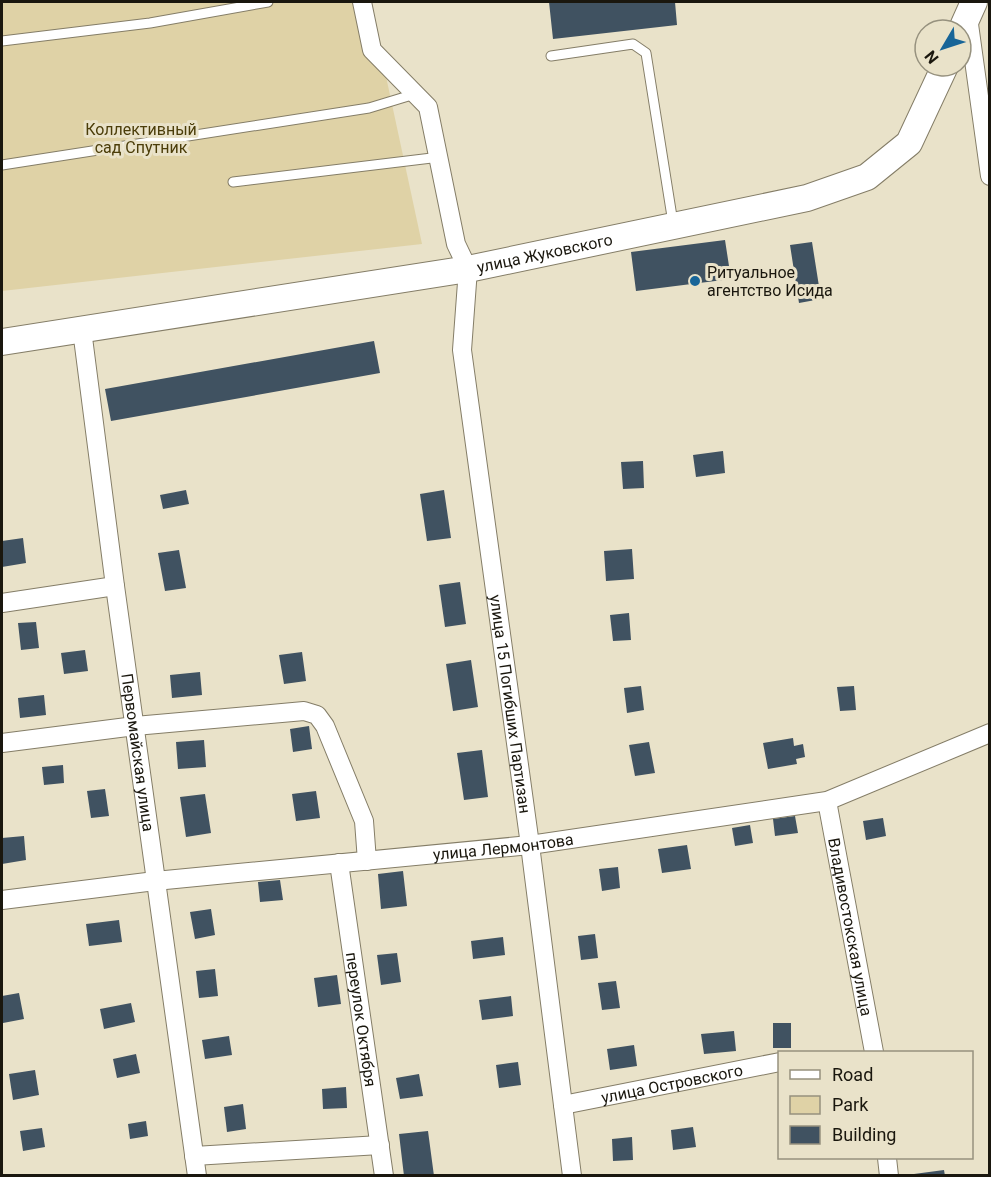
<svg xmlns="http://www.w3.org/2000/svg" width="991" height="1177" font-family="Roboto,sans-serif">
<rect width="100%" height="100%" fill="#e9e2c9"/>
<path fill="#dfd2a6" d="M 2,2 L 370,2 L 422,244 L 2,291 Z"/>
<path fill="#405261" d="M 549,2 L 675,2 L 677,25 L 553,39 Z
M 725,240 L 731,279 L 636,291 L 631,252 Z
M 812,242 L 821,299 L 799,303 L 790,245 Z
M 374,341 L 380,373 L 111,421 L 105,389 Z
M 723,451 L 725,473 L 696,477 L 693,455 Z
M 643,461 L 644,488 L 623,489 L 621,462 Z
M 186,490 L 189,504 L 163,509 L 160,495 Z
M 444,490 L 451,538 L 427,541 L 420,494 Z
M 23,538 L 26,563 L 2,567 L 2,541 Z
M 632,549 L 634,579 L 606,581 L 604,551 Z
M 179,550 L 186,588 L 165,591 L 158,553 Z
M 460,582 L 466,624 L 445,627 L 439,585 Z
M 629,613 L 631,640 L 613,641 L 610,615 Z
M 36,622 L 39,648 L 21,650 L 18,623 Z
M 85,650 L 88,671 L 64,674 L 61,653 Z
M 302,652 L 306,681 L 284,684 L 279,655 Z
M 471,660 L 478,707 L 453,711 L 446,664 Z
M 200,672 L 202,695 L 172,698 L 170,675 Z
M 641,686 L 644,710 L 627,713 L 624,688 Z
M 854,686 L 856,710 L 840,711 L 837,687 Z
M 44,695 L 46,715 L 20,718 L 18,698 Z
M 309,726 L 312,749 L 293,752 L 290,729 Z
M 793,738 L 794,746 L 803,744 L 805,757 L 796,759 L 797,764 L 768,769 L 763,743 Z
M 204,740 L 206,767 L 178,769 L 176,742 Z
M 649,742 L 655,773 L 635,776 L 629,745 Z
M 482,750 L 488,797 L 464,800 L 457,753 Z
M 63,765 L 64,783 L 44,785 L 42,767 Z
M 105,789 L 109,816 L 91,818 L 87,791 Z
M 316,791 L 320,818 L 296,821 L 292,794 Z
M 205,794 L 211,833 L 186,837 L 180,797 Z
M 795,816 L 798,833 L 775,836 L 773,819 Z
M 883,818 L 886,836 L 866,840 L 863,821 Z
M 750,825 L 753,843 L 735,846 L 732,828 Z
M 24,836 L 26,860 L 2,864 L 2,838 Z
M 687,845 L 691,869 L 662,873 L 658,849 Z
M 618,867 L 620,888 L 602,891 L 599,869 Z
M 403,871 L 407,906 L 381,909 L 378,874 Z
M 280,880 L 283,900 L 260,902 L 258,882 Z
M 211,909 L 215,935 L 195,939 L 190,912 Z
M 119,920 L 122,942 L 89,946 L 86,924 Z
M 595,934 L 598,958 L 581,960 L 578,936 Z
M 503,937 L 505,955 L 473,959 L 471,941 Z
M 397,953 L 401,982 L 381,985 L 377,955 Z
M 215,969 L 218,996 L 199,998 L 196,971 Z
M 337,975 L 341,1004 L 318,1007 L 314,978 Z
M 616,981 L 620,1008 L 602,1010 L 598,983 Z
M 19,993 L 24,1019 L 3,1023 L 2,996 Z
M 511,996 L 513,1016 L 482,1020 L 479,1000 Z
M 131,1003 L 135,1022 L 104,1029 L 100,1009 Z
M 773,1023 L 791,1023 L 791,1048 L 773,1048 Z
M 734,1031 L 736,1051 L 704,1054 L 701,1034 Z
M 229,1036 L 232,1055 L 205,1059 L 202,1040 Z
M 634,1045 L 637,1066 L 610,1070 L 607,1049 Z
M 136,1054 L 140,1073 L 117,1078 L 113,1059 Z
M 518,1062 L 521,1085 L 499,1088 L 496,1065 Z
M 35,1070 L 39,1095 L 13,1100 L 9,1074 Z
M 419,1074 L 423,1096 L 400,1099 L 396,1078 Z
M 346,1087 L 347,1108 L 323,1109 L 322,1089 Z
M 243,1104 L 246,1129 L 227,1132 L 224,1107 Z
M 146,1121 L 148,1136 L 130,1139 L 128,1124 Z
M 693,1127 L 696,1147 L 673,1150 L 671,1130 Z
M 42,1128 L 45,1147 L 23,1151 L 20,1131 Z
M 428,1131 L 434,1176 L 404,1176 L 399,1134 Z
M 632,1137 L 633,1160 L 613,1161 L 612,1139 Z
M 944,1170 L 945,1176 L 915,1176 L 914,1174 Z"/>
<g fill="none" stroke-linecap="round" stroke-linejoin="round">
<defs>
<path id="lane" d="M 2,41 L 150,23 L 268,2
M 551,56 L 633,44 L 646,53 L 673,223
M 2,165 L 369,108 L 415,94
M 233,182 L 440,157"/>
<g id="street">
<path id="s1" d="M 362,2 L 372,50 L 428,107 L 456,244 L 468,269 L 462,350 L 530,845 L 572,1176"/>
<path d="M 968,17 L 990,176"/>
<path id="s2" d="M 82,330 L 115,586 L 197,1176"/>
<path d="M 2,603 L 115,586"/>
<path d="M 2,743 L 135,726 L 304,711 L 317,715 L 325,726 L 364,821 L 367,861"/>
<path id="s3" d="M 827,801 L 874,1052"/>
<path id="s4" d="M 339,863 L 384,1176"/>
<path id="s5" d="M 2,900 L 155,881 L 530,845 L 827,801 L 990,733"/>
<path id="s6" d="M 563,1105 L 780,1062"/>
<path d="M 194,1156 L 380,1145"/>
<path d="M 887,1158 L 889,1176"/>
</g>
<g id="secondary">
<path d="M 961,31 L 974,2"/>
<path id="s7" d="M 2,342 L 468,269 L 807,198 L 867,177 L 909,143 L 945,66"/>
</g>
</defs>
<use href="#lane" stroke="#847d67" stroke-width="11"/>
<use href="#street" stroke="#847d67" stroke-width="20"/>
<use href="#secondary" stroke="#847d67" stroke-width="28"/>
<use href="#lane" stroke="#fff" stroke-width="9"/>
<use href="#street" stroke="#fff" stroke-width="18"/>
<use href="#secondary" stroke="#fff" stroke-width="26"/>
</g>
<circle fill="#186598" stroke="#e9e2c9" stroke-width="2" cx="695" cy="281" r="6"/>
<g text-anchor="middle" stroke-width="6" stroke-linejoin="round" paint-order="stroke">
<g font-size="16" fill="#4b3d09" stroke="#e9e2c9">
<text x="141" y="135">Коллективный<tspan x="141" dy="18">сад Спутник</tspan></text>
</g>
<g font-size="16" fill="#1a170e" stroke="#e9e2c9">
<text dy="6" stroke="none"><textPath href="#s7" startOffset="550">улица Жуковского</textPath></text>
<text dy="6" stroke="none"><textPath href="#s1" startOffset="735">улица 15 Погибших Партизан</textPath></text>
<text dy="6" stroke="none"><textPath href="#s2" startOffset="426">Первомайская улица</textPath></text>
<text dy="6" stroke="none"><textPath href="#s5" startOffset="504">улица Лермонтова</textPath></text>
<text dy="6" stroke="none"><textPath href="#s3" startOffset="128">Владивостокская улица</textPath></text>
<text dy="6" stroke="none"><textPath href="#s4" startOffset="158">переулок Октября</textPath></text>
<text dy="6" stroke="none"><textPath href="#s6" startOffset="111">улица Островского</textPath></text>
</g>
<g font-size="16" fill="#1a170e" stroke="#e9e2c9" text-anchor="start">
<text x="707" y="278">Ритуальное<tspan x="707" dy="18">агентство Исида</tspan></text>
</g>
</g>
<rect width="991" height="1177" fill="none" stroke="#1a170e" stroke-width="6"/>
<rect x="778" y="1051" width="195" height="108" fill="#e9e2c9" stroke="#96917e" stroke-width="1.5"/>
<rect x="790" y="1070" width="30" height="9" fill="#ffffff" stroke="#96917e" stroke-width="1.5"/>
<text x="832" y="1081" font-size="18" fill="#1a170e">Road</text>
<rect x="790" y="1096" width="30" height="18" fill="#dfd2a6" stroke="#96917e" stroke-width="1.5"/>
<text x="832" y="1111" font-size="18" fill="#1a170e">Park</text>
<rect x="790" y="1126" width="30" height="18" fill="#405261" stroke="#96917e" stroke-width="1.5"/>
<text x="832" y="1141" font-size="18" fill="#1a170e">Building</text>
<g transform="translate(943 48) rotate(231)"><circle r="28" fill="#e9e2c9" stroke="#96917e" stroke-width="1.5"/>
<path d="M0-4.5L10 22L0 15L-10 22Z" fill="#186598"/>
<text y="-9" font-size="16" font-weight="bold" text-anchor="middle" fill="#1a170e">N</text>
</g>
</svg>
